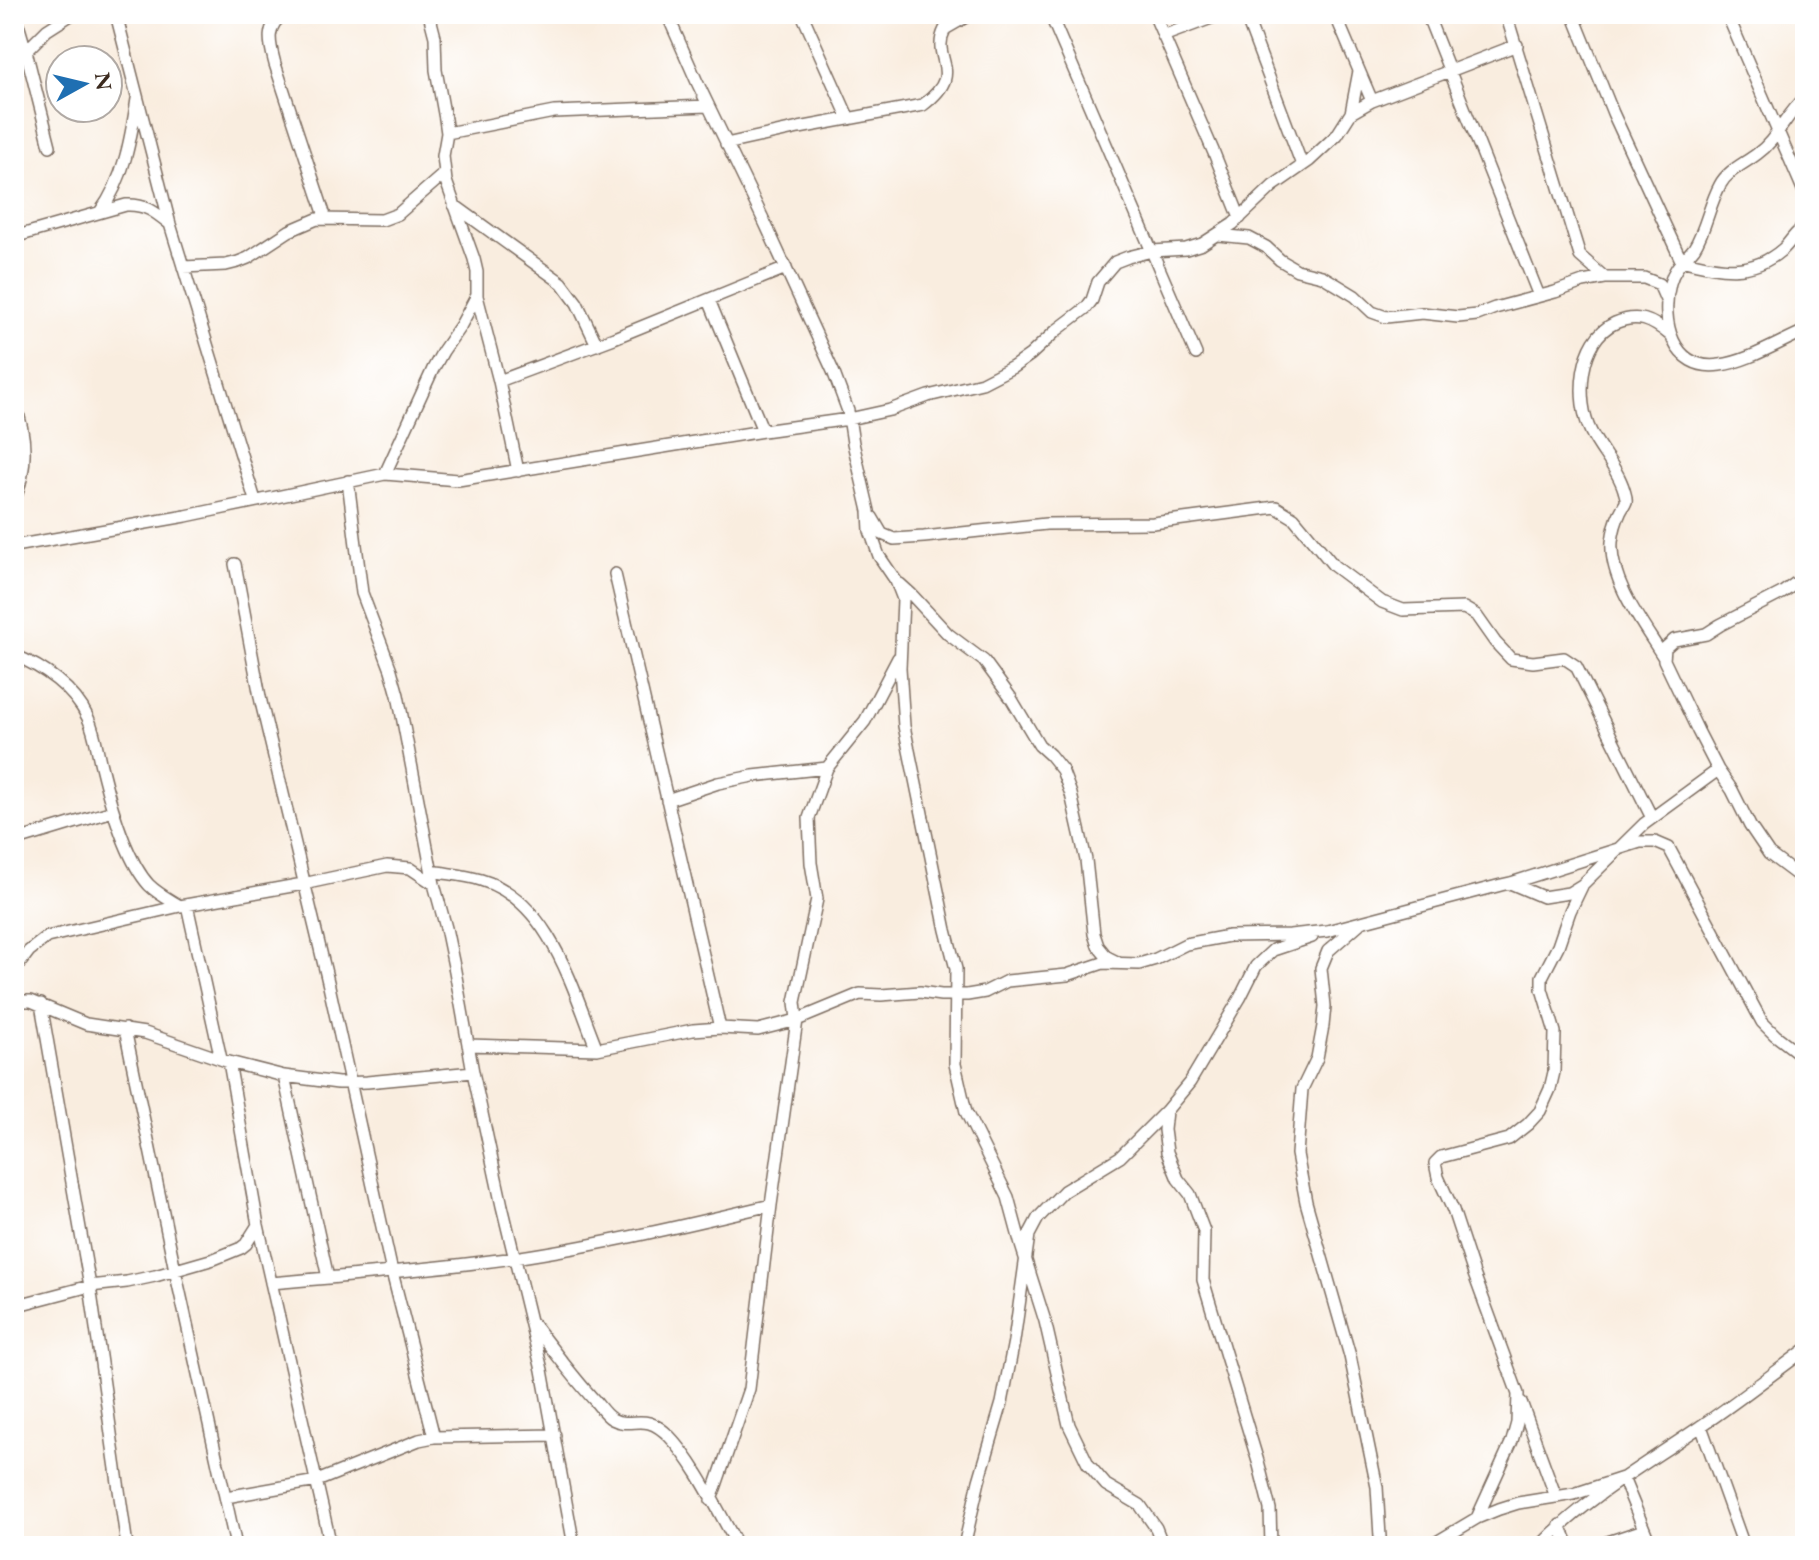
<svg xmlns="http://www.w3.org/2000/svg" width="1819" height="1560" font-family="'EB Garamond',serif">
<rect width="100%" height="100%" fill="#fff"/>
<filter id="ink" filterUnits="userSpaceOnUse"><feTurbulence type="fractalNoise" baseFrequency=".0125" numOctaves="2"/><feDisplacementMap in="SourceGraphic" scale="16" xChannelSelector="R" yChannelSelector="G"/><feConvolveMatrix kernelMatrix="1 2 1 2 8 2 1 2 1" color-interpolation-filters="sRGB"/></filter>
<filter id="wash" filterUnits="userSpaceOnUse"><feTurbulence type="fractalNoise" baseFrequency=".006" numOctaves="4" result="noise"/><feDisplacementMap in="SourceGraphic" scale="32" xChannelSelector="R" yChannelSelector="G"/><feGaussianBlur stdDeviation="1.8" result="paint"/><feColorMatrix in="noise" values="0 0 0 0 0 0 0 0 0 0 0 0 0 0 0 0 0 1.4 0 .05"/><feComposite in="paint" operator="in"/></filter>
<g filter="url(#wash)">
<rect width="100%" height="100%" fill="#f9eddf"/>
</g>
<g filter="url(#ink)">
<g fill="none" stroke-linecap="round" stroke-linejoin="round">
<defs>
<path id="minor" d="M 15,14 L 26,51 L 50,146
M 116,14 L 170,224 L 255,500
M 284,14 C 264,27 270,45 275,64 L 326,219
M 429,14 L 435,37 L 436,70 L 445,119 L 447,133 L 443,156 L 446,181 L 474,259 L 477,272 L 477,296 L 499,381 L 518,471
M 667,14 L 697,82 L 765,223 L 833,371 L 848,411 L 853,443 L 869,511 L 870,531 L 879,556 L 896,581 L 903,599 L 900,668 L 904,726 L 946,930 L 956,969 L 955,1064 L 966,1112 L 1008,1197 L 1021,1245 L 1045,1321 L 1069,1425 L 1088,1464 L 1106,1485 L 1140,1505 L 1156,1528 L 1163,1546
M 802,14 L 849,119
M 1050,14 L 1196,354
M 1154,14 L 1214,153 L 1240,218
M 1245,14 L 1302,165
M 1335,14 L 1372,101
M 1427,14 L 1539,296
M 1506,14 L 1580,256 L 1605,278
M 1573,14 L 1613,113 L 1681,260 C 1719,270 1751,277 1783,249 C 1791,242 1795,231 1805,227
M 1727,14 L 1805,194
M 1163,36 L 1222,14
M 26,51 L 47,30 L 72,14
M 1805,98 C 1786,114 1777,140 1757,154 C 1744,164 1728,170 1720,185 C 1709,205 1706,229 1694,248 C 1684,261 1675,265 1670,283 C 1660,320 1672,372 1720,365 C 1747,362 1779,342 1805,331
M 1351,113 L 1372,101 L 1517,45
M 447,133 L 554,112 L 708,106
M 726,144 L 799,128 L 923,105 C 968,71 929,60 945,29 L 971,14
M 454,205 L 562,283 L 577,303 L 597,345
M 100,212 C 124,180 131,138 137,99
M 1218,235 L 1249,238 L 1266,247 L 1280,260 L 1297,270 L 1322,276 L 1337,285 L 1355,296 L 1372,312 L 1386,317 L 1422,313 L 1458,317 L 1477,315 L 1495,308 L 1555,292 L 1583,282 L 1605,278 L 1644,278 L 1659,284 L 1666,300
M 14,237 L 126,205 C 146,204 155,212 170,224
M 183,267 L 226,265 L 238,262 L 248,258 L 289,231 L 317,219 L 382,220 L 398,214 L 445,173
M 709,300 L 763,431
M 499,381 L 614,338 L 786,268
M 14,402 C 27,435 28,468 14,501
M 385,474 L 433,369 L 443,351 L 461,325 L 476,297
M 348,481 L 362,593 L 391,670 L 398,695 L 434,884 L 446,928 L 455,971 L 473,1072 L 502,1206 L 542,1370 L 574,1546
M 872,517 L 882,534 L 894,539 L 924,537 L 1046,524 L 1153,523 L 1276,507 L 1294,518 L 1334,566 L 1382,602 L 1403,610 L 1464,608 L 1476,615 L 1495,642 L 1511,659 L 1533,662 L 1564,658 L 1576,666 L 1652,818
M 14,546 L 186,516 L 385,474 L 458,480 L 763,431 L 849,419 L 890,410 L 928,396 L 982,383 L 1013,367 L 1030,355 L 1057,330 L 1086,308 L 1092,300 L 1098,282 L 1115,262 L 1128,257 L 1152,251 L 1186,249 L 1202,244 L 1233,224 L 1273,186 L 1309,161 L 1337,135 L 1351,113 L 1359,71
M 235,564 L 261,702 L 329,986 L 392,1272 L 434,1437
M 615,574 L 720,1028
M 900,584 L 911,594 L 948,634 L 984,661 L 1011,698 L 1039,745 L 1050,755 L 1062,770 L 1071,794 L 1086,860 L 1094,934 L 1098,946 L 1107,957 L 1117,962
M 14,655 C 43,667 74,688 88,718 C 95,732 97,750 101,766 C 109,799 126,860 149,885 C 158,894 170,900 180,906
M 1664,658 C 1645,627 1609,581 1612,542 C 1613,533 1616,521 1620,513 C 1620,512 1626,503 1626,502 C 1627,498 1625,494 1624,490 C 1618,469 1601,452 1591,432 C 1575,401 1579,339 1615,323 C 1638,313 1652,320 1670,335
M 1718,770 L 1732,790 L 1750,826 L 1769,854 L 1805,881
M 667,800 L 718,783 L 753,776 L 827,768
M 14,841 L 113,811
M 432,871 C 448,874 465,875 481,880 C 550,900 573,990 597,1049
M 1511,883 L 1640,842 L 1655,842 L 1669,848 L 1762,1022 L 1775,1035 L 1805,1058
M 187,905 L 221,1059
M 1359,924 L 1328,951 L 1321,968 L 1325,1006 L 1323,1026 L 1317,1058 L 1302,1089 L 1297,1154 L 1306,1202 L 1350,1356 L 1372,1463 L 1377,1487 L 1380,1537 L 1379,1546
M 14,971 L 29,951 L 47,937 L 180,906 L 303,884 L 387,866 L 410,868 L 434,884
M 14,1001 L 31,1001 L 86,1024 L 145,1033 L 229,1062 L 284,1076 L 338,1083 L 367,1082 L 473,1072
M 41,1004 L 90,1286 L 127,1546
M 125,1029 L 175,1270 L 236,1546
M 468,1045 L 597,1049 L 693,1030 L 720,1028 L 758,1030 L 797,1020 L 860,994 L 881,995 L 920,992 L 941,995 L 967,995 L 985,992 L 1007,981 L 1067,975 L 1103,963 L 1139,964 L 1156,959 L 1186,944 L 1229,936 L 1290,935 L 1327,931 L 1501,885 L 1510,883 L 1543,897 L 1569,893 L 1582,885 L 1644,824 L 1718,770 L 1698,731 L 1664,660 L 1665,648 L 1674,640 L 1706,634 L 1720,625 L 1782,593 L 1800,580 L 1805,570
M 229,1062 L 258,1225 L 331,1546
M 284,1076 L 328,1278
M 1166,1111 L 1164,1130 L 1167,1152 L 1178,1179 L 1190,1194 L 1204,1231 L 1203,1280 L 1259,1465 L 1270,1509 L 1271,1546
M 271,1283 C 352,1276 433,1269 514,1258 C 601,1245 686,1225 771,1205
M 14,1306 L 90,1286 L 127,1282 L 155,1276 L 214,1259 L 241,1248 L 246,1244 L 258,1225
M 533,1324 C 553,1350 573,1377 595,1401 C 600,1407 605,1415 612,1419 C 633,1430 643,1410 669,1436 C 695,1462 719,1513 738,1546
M 1521,1402 L 1556,1497
M 1701,1426 L 1744,1546
M 226,1497 L 317,1481 L 419,1440 L 434,1437 L 555,1435
M 711,1500 L 749,1389 L 771,1205 L 797,1020 L 795,1002 L 817,899 L 811,863 L 809,818 L 827,768 L 865,721 L 898,658
M 1477,1518 L 1512,1441 L 1517,1423 L 1518,1394 L 1474,1274 L 1453,1210 L 1438,1177 L 1435,1163 L 1441,1157 L 1509,1139 L 1528,1124 L 1540,1111 L 1550,1089 L 1554,1072 L 1555,1032 L 1542,989 L 1542,977 L 1558,946 L 1570,911 L 1582,886
M 1560,1525 L 1569,1546
M 964,1546 L 979,1481 L 1002,1403 L 1014,1341 L 1029,1235 L 1038,1218 L 1064,1191 L 1120,1157 L 1166,1111 L 1190,1082 L 1240,998 L 1256,966 L 1273,950 L 1312,937
M 1430,1546 L 1477,1518 L 1499,1509 L 1518,1503 L 1574,1494 L 1623,1478 L 1651,1546
M 1540,1546 C 1587,1497 1646,1464 1701,1426 C 1737,1402 1771,1375 1805,1350
M 1596,1546 L 1644,1530"/>
</defs>
<use href="#minor" stroke="#7e6e62" stroke-width="14"/>
<use href="#minor" stroke="#fff" stroke-width="11"/>
</g>
</g>
<rect width="1819" height="1560" fill="none" stroke="#fff" stroke-width="48"/>
<g transform="translate(84 84) rotate(82)"><circle r="38" fill="#ffffff" stroke="#b1aaa5" stroke-width="2"/>
<path d="M0-6L14 30L0 20L-14 30Z" fill="#1f6fb2"/>
<text y="-12" font-size="22" font-weight="bold" text-anchor="middle" fill="#3b2a1e">N</text>
</g>
</svg>
